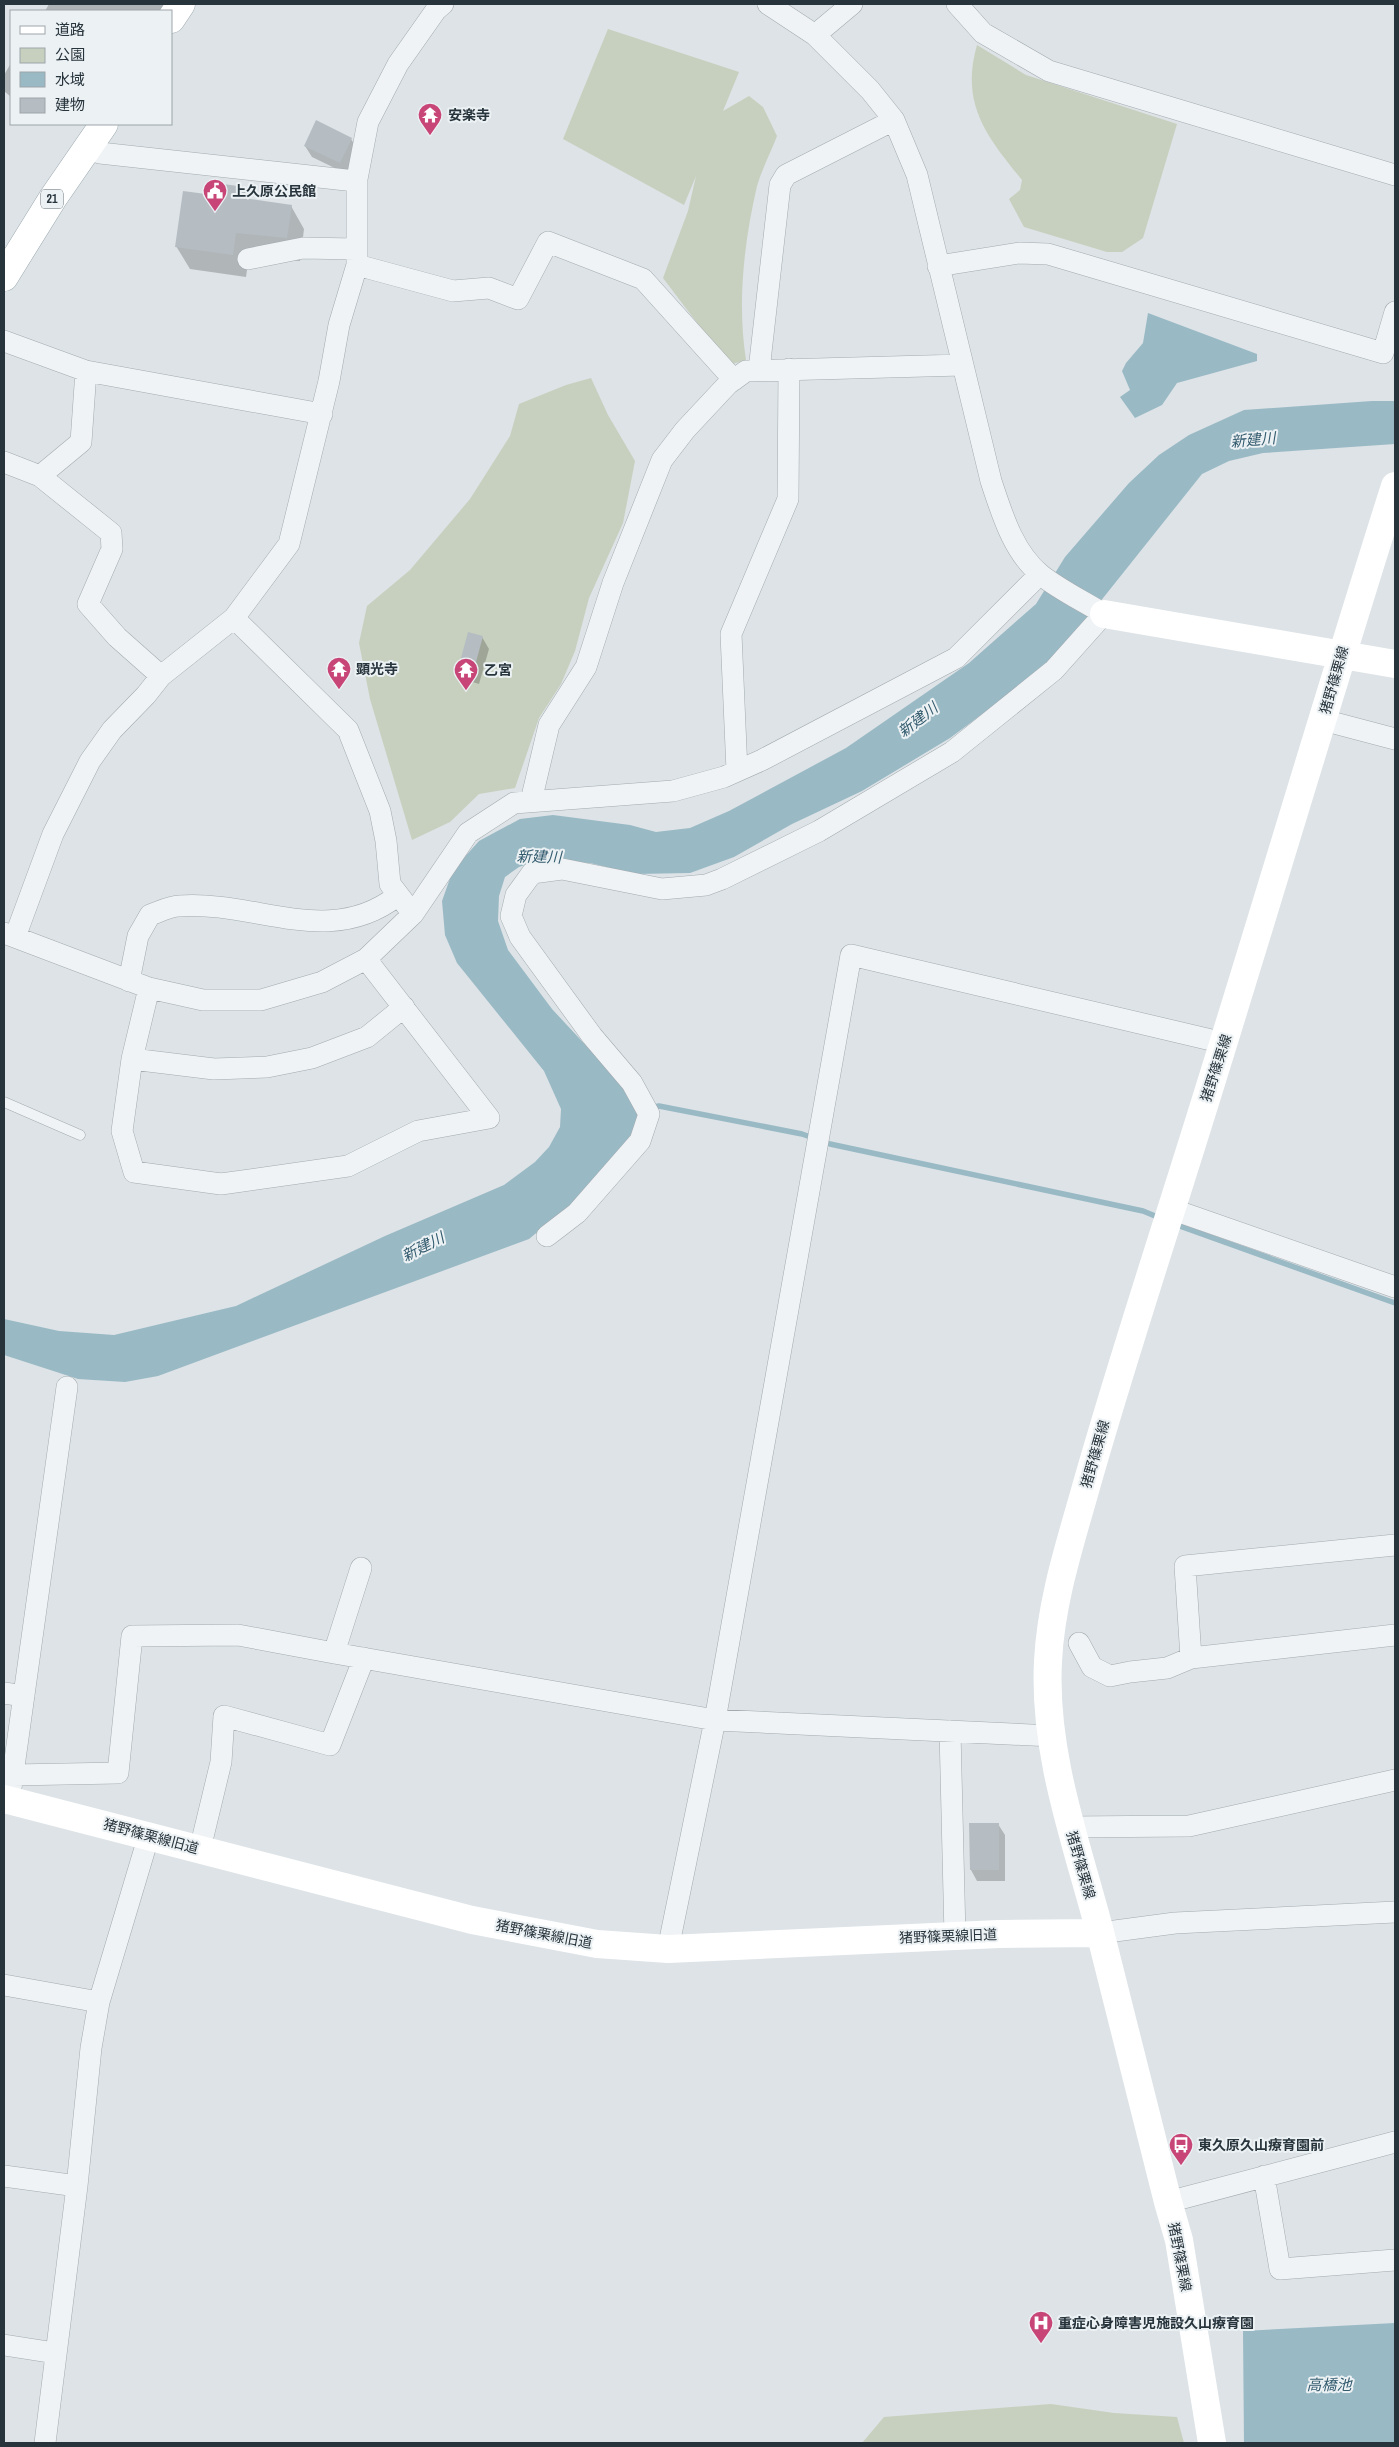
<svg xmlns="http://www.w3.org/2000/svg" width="1399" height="2447" font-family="'Archivo Narrow','Noto Sans JP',sans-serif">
<rect width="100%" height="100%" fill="#dde3e6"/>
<path fill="#c7d0be" d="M 608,29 L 739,72 L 723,111 L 749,96 L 763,107 L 777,136 C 771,152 762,169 757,186 C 744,242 737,303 746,360 L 729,365 L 663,278 L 688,211 L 696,176 L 684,205 L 563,139 Z
M 977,45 L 1026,75 L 1177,124 L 1143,238 L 1122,252 L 1107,252 L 1024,227 L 1009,199 L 1020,190 L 1022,180 C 987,137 960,104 977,45 Z
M 591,378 L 608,415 L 635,461 L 623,523 L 589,598 L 575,651 L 561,684 L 539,718 L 515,788 L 479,794 L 450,822 L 412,840 L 370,699 L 359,643 L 367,606 L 410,570 L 470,499 L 510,436 L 519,404 L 566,385 Z
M 1051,2404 L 1114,2413 L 1177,2417 L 1184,2443 L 862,2443 L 884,2417 Z"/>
<path fill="#99b9c5" d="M 1148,313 L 1257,354 L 1257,361 L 1177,383 L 1162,405 L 1135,418 L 1120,397 L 1130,390 L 1122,371 L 1126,363 L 1143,343 Z
M 1372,401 L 1395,401 L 1395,444 L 1263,453 L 1229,461 L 1202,474 L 1064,647 L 1016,689 L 950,738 L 862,791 L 792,824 L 734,857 L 690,873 L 635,874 L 590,863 L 537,861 L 519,867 L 505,877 L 499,896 L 498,921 L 508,950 L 552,1009 L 632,1095 L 639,1113 L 632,1134 L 576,1200 L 529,1239 L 158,1376 L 125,1382 L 78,1379 L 4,1355 L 4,1319 L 59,1331 L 114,1335 L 236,1306 L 385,1236 L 504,1185 L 535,1162 L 549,1147 L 560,1127 L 561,1109 L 544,1071 L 457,963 L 445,935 L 442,901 L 453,870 L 479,841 L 520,819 L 553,815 L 630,825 L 656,832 L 690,828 L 729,811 L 846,748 L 969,663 L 1036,604 L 1065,557 L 1129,483 L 1159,455 L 1189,435 L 1244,410 Z
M 1395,2323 L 1395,2443 L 1244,2443 L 1243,2331 Z"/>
<path fill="#0003" d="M 49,4 L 175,4 L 170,11 L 45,11 Z
M 11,63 L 11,97 L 4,91 L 4,75 Z
M 351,139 L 358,150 L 347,174 L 312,157 L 305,146 Z
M 244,188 L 251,201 L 291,206 L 304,229 L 300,261 L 249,256 L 246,277 L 190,269 L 176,246 L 222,197 Z
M 482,637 L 489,649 L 479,684 L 466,680 L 459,669 Z
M 998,1824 L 1005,1835 L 1005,1881 L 977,1881 L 971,1870 Z"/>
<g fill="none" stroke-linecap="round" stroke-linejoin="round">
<path stroke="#99b9c5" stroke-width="5.5" d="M 650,1108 L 659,1106 L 802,1134 L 830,1144 L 1143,1211 L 1160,1218
M 1174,1224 L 1395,1303"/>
</g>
<path fill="#b5bdc3" d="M 316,120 L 352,138 L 340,163 L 304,146 Z
M 223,184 L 245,187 L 243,198 L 292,205 L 287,238 L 236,233 L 233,255 L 175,247 L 183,191 L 221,196 Z
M 468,632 L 483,636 L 473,673 L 458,669 Z
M 969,1823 L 999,1823 L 999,1870 L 970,1870 Z"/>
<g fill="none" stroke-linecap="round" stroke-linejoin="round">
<defs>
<path id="lane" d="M 4,1102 L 80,1135"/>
<path id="street" d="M 957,4 L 983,33 L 1049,71 L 1395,175
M 815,35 L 852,4
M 88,149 L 100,153 L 346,180 L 357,179
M 248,259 L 303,248 L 355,249
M 357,265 L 453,291 L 489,288 L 518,299 L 548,242 L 643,279 L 734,380
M 938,266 L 1019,253 L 1048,254 L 1383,353 L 1395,312
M 4,341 L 86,371 L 322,414
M 759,370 L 780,185 L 786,175 L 894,120
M 4,462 L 40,476 L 111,533 L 112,549 L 88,604 L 117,637 L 161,676
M 40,476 L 81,442 L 86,371
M 234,618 L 348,730 L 380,811 L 386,841 L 390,884 L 413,914
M 1323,720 L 1395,739
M 737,771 L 731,634 L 788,499 L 789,369
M 531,801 L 549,725 L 586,667 L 613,583 L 662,460 L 685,430 L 728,384 L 746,371 L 962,365
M 4,933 L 149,988 L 203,1000 L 261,1000 L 322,982 L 366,959 L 413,914 L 468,833 L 514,803 L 673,791 L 724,777 L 762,760 L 956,658 L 1040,574
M 15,937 L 53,834 L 90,761 L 112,730 L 146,695 L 161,676 L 234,618 L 289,544 L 329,381 L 339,325 L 357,265 L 357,179 L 368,122 L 398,64 L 436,10 L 443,4
M 129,981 L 138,936 L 150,915 C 159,912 170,906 179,906 C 255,900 329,949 397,896
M 149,988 L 132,1059 L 122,1131 L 134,1172 L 221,1184 L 348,1166 L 418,1131 L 489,1118 L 366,959
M 132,1059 L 214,1069 L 267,1067 L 312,1058 L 367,1037 L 404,1007
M 1171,1209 L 1395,1287
M 547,1236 L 577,1213 L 640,1141 L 649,1114 L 632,1083 L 592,1036 L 520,937 L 511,916 L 516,895 L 532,873 L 562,869 L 662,889 L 706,885 L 722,879 L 819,831 L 952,752 L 1054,670 L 1104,614 C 1083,601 1060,590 1041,575 C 1013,552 1002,514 991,481 L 917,175 L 894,120 L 870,90 L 815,35 L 768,4
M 361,1568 L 334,1653 L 715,1720 L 1052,1736
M 1079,1643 L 1092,1667 L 1110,1676 L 1130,1672 L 1167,1668 L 1191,1658 L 1395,1635
M 1191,1658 L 1185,1566 L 1395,1545
M 4,1693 L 24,1696
M 950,1731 L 955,1936
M 13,1775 L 118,1773 L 132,1636 L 238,1635 L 334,1653
M 11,1788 L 67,1387
M 1070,1827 L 1189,1826 L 1395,1780
M 200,1849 L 221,1762 L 224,1716 L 330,1745 L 364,1658
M 1100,1933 L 1175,1923 L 1395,1912
M 668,1949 L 715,1720 L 851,955 L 1224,1043
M 4,1985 L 99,2002
M 4,2176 L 77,2186
M 1264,2176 L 1280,2269 L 1395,2260
M 1168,2202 L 1395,2142
M 4,2345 L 55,2353
M 45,2443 L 77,2186 L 91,2048 L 99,2002 L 149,1835"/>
<path id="primary" d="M 171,19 L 181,4
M 4,277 L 53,198 L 104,124"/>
</defs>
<use href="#lane" stroke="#a3abb0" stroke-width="11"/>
<use href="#street" stroke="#a3abb0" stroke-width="22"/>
<use href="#primary" stroke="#9daab1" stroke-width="29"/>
<use href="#lane" stroke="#eff3f5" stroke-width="10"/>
<use href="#street" stroke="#eff3f5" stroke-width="21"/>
<path stroke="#fff" stroke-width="28" d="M 1104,614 L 1395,664
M 4,1799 L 472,1920 L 597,1944 L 668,1949 L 999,1934 L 1100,1933
M 1212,2443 L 1179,2240 L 1168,2202 C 1145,2112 1123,2022 1100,1932 C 1077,1844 1043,1754 1048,1661 C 1051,1601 1070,1544 1086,1487 C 1113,1392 1143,1298 1173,1204 C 1249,966 1319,725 1395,486"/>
<use href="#primary" stroke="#fff" stroke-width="28"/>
</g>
<defs>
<symbol id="temple-pin" viewBox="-11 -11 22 30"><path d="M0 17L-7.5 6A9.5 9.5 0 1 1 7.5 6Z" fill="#c84677" stroke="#ecf1f4"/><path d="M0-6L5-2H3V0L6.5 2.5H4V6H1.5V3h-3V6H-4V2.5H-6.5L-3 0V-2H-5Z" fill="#fff"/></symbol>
<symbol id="civic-pin" viewBox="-11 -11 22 30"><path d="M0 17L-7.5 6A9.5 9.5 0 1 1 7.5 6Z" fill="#c84677" stroke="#ecf1f4"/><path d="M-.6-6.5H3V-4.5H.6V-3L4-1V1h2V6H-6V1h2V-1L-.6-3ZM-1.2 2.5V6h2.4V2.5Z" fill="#fff"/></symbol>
<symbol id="bus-pin" viewBox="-11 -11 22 30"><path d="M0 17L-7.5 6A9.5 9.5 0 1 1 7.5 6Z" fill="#c84677" stroke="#ecf1f4"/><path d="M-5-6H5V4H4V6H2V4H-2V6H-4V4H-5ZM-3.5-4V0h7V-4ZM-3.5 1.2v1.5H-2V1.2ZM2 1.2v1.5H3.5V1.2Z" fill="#fff"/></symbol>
<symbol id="hospital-pin" viewBox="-11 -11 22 30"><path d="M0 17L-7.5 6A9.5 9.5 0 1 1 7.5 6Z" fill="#c84677" stroke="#ecf1f4"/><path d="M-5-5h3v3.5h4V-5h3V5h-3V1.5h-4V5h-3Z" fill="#fff"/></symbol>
</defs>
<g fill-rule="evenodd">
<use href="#temple-pin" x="416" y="101" width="28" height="38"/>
<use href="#civic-pin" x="201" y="177" width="28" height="38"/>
<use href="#temple-pin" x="325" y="655" width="28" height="38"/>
<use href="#temple-pin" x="452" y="656" width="28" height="38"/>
<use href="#bus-pin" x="1167" y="2131" width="28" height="38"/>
<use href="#hospital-pin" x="1027" y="2309" width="28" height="38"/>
</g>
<g text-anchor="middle" stroke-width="4" stroke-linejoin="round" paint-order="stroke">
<rect fill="#ecf1f4" stroke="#626d73" stroke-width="1" x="41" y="189.5" width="22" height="19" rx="4"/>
<g font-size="12" font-weight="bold" fill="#27343c">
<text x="52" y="203">21</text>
</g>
<g font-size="14" font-weight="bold" fill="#27343c" stroke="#ecf1f4" text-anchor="start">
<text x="448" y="120">安楽寺</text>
<text x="232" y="196">上久原公民館</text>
<text x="356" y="674">顕光寺</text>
<text x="484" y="675">乙宮</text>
<text x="1198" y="2150">東久原久山療育園前</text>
<text x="1058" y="2328">重症心身障害児施設久山療育園</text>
</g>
<g font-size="14" fill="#27343c" stroke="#ecf1f4">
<text transform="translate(1334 680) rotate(-74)" y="5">猪野篠栗線</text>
<text transform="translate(1216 1068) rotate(-72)" y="5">猪野篠栗線</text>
<text transform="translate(1095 1454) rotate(-74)" y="5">猪野篠栗線</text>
<text transform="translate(151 1836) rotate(15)" y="5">猪野篠栗線旧道</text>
<text transform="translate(1081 1865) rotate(74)" y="5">猪野篠栗線</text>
<text transform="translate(544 1934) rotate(11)" y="5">猪野篠栗線旧道</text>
<text transform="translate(948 1936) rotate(-2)" y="5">猪野篠栗線旧道</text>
<text transform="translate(1180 2257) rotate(79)" y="5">猪野篠栗線</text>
</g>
<g font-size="15" font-style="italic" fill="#335b6e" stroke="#ecf1f4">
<text transform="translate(1253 440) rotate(-5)" y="5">新建川</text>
<text transform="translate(918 720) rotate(-38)" y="5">新建川</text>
<text transform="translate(539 857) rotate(1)" y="5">新建川</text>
<text transform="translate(423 1247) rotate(-27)" y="5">新建川</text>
<text x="1329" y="2390">高橋池</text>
</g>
</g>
<rect width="1399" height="2447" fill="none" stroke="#27343c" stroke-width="10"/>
<rect x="10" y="10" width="162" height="115" fill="#ecf1f4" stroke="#9da5aa"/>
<rect x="20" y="26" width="25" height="8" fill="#ffffff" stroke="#9da5aa"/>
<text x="55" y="35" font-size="15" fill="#27343c">道路</text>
<rect x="20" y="48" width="25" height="15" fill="#c7d0be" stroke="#9da5aa"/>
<text x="55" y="60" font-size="15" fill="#27343c">公園</text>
<rect x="20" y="72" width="25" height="15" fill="#99b9c5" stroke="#9da5aa"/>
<text x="55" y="85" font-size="15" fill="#27343c">水域</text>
<rect x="20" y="98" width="25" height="15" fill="#b5bdc3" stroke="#9da5aa"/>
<text x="55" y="110" font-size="15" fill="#27343c">建物</text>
</svg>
